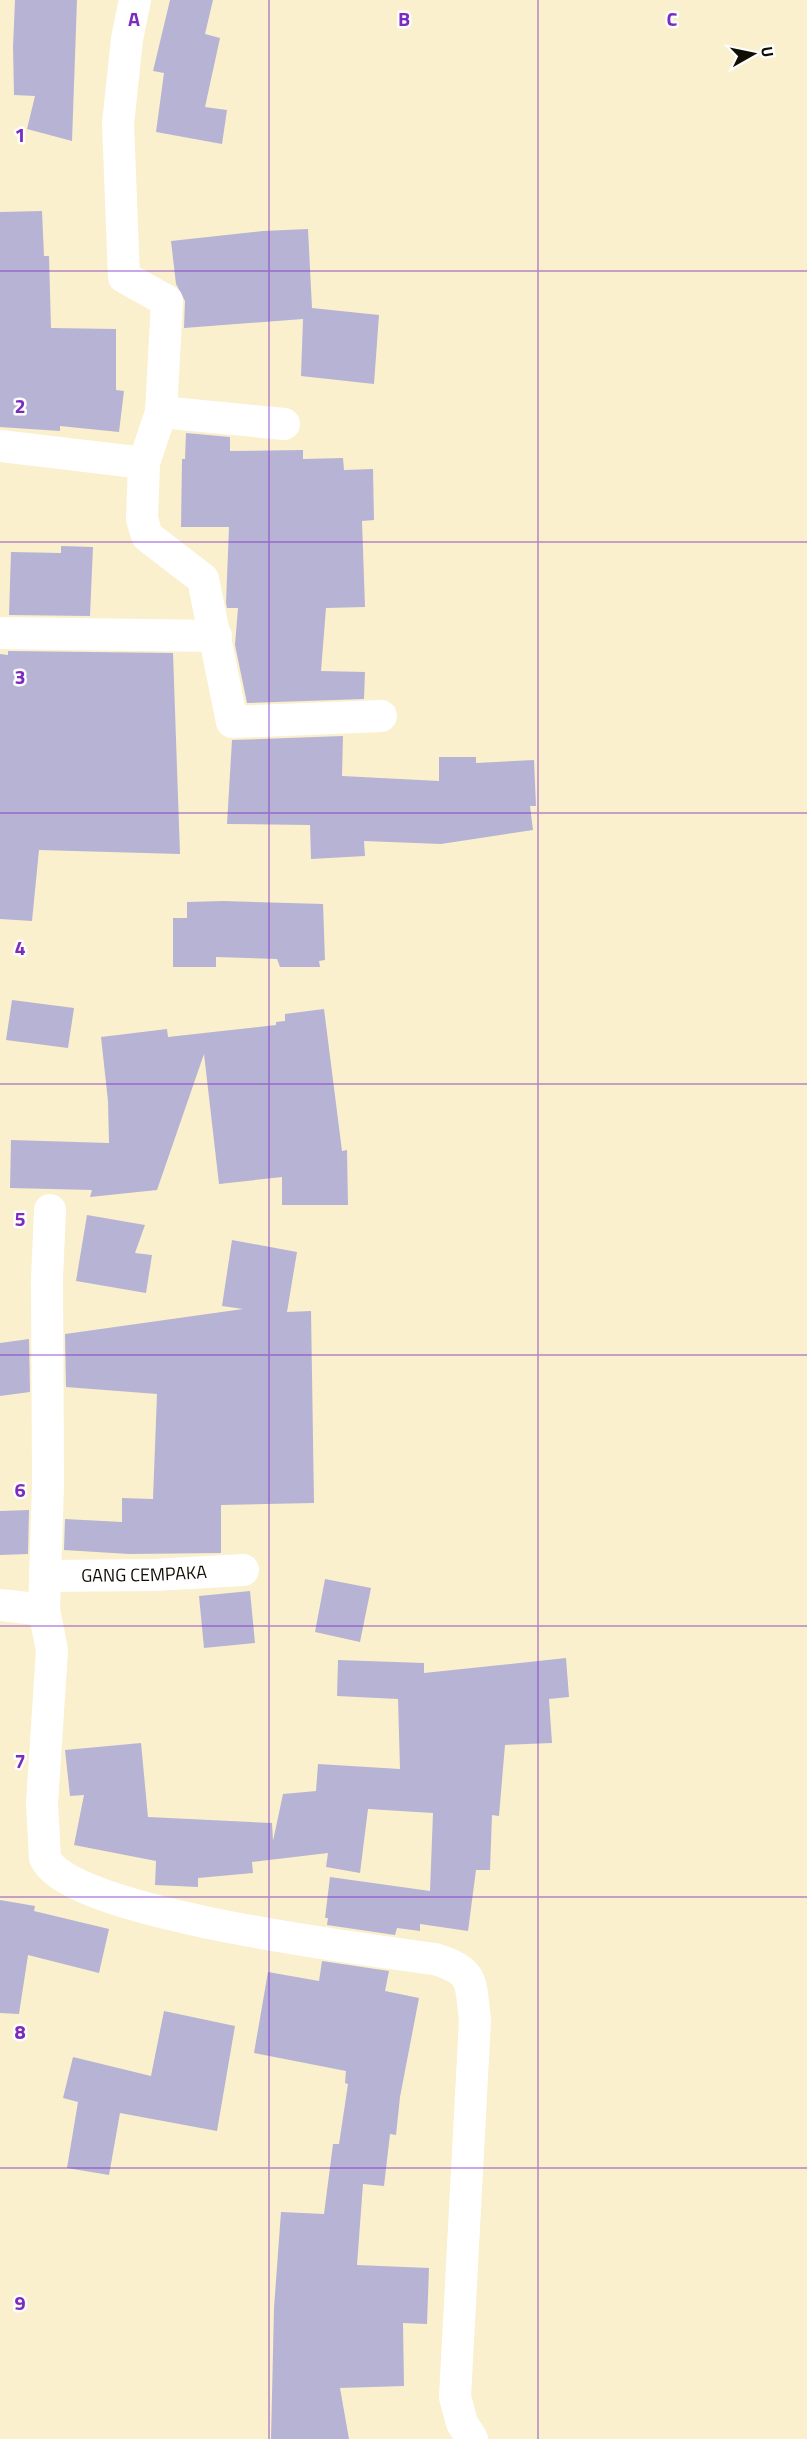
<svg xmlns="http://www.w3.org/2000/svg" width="807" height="2439" font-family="'Titillium Web',sans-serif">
<rect width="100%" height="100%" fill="#faf0cd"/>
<path fill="#b7b3d5" d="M 15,0 L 77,0 L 72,141 L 27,129 L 35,96 L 14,95 L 13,47 Z
M 170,0 L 213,0 L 205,34 L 220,38 L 205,107 L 227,110 L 222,144 L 156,132 L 164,73 L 153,71 Z
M 42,211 L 44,256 L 49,256 L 51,328 L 116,329 L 116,390 L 124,391 L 119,432 L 60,426 L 60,431 L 0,427 L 0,212 Z
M 308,229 L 312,308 L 379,315 L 374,384 L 301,376 L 303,319 L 184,328 L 185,301 L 176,284 L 171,241 L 263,231 Z
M 186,433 L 230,437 L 230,451 L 303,450 L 303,459 L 343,458 L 344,470 L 373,469 L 374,520 L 362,521 L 365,607 L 326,608 L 321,671 L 365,672 L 364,699 L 247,703 L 235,645 L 238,608 L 227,608 L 226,603 L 229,527 L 181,527 L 182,459 L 185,459 Z
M 61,546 L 93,547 L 90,616 L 9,615 L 11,552 L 61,553 Z
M 8,651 L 173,653 L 180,854 L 39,850 L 32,921 L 0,919 L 0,654 L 8,655 Z
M 343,736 L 342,776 L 439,781 L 439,757 L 476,757 L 476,763 L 534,760 L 536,806 L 530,806 L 533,830 L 441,844 L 364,841 L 365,856 L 311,859 L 310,825 L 227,824 L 232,740 Z
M 223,901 L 323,904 L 325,960 L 319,961 L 320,967 L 280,967 L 277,959 L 216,957 L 216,967 L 173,967 L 173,918 L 187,918 L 187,902 Z
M 12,1000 L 74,1008 L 68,1048 L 6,1040 Z
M 324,1009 L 342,1151 L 347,1150 L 348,1205 L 282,1205 L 282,1177 L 219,1184 L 204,1054 L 157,1190 L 90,1197 L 92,1190 L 10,1188 L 11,1140 L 109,1143 L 108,1101 L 101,1037 L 167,1029 L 168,1037 L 276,1025 L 276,1022 L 285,1021 L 285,1014 Z
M 87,1215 L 145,1225 L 135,1253 L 152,1255 L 146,1293 L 76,1281 Z
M 232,1240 L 297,1252 L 287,1312 L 311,1311 L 314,1503 L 221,1505 L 221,1553 L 129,1554 L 64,1550 L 65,1519 L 122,1522 L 122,1498 L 153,1499 L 157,1394 L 66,1387 L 65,1334 L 243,1309 L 222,1306 Z
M 29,1339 L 30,1392 L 0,1396 L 0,1343 Z
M 29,1510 L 28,1554 L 0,1555 L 0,1511 Z
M 325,1579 L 371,1588 L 360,1642 L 315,1632 Z
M 250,1591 L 255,1643 L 204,1648 L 199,1596 Z
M 566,1658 L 569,1697 L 549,1699 L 552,1743 L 505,1745 L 499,1816 L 492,1815 L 490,1870 L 476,1870 L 468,1931 L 420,1924 L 420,1931 L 397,1928 L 395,1935 L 327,1925 L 328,1918 L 325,1918 L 330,1877 L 430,1891 L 433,1813 L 368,1809 L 360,1873 L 326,1867 L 328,1853 L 252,1862 L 253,1873 L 198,1878 L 198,1887 L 155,1885 L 156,1861 L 74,1845 L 84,1795 L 70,1796 L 65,1750 L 141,1743 L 148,1817 L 272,1823 L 273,1841 L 283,1794 L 316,1791 L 318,1764 L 400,1769 L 398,1699 L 337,1696 L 338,1660 L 424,1663 L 424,1673 Z
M 0,1900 L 35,1906 L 34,1911 L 109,1929 L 99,1973 L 28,1955 L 19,2014 L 0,2013 Z
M 322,1961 L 389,1971 L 385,1991 L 419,1998 L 400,2097 L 396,2135 L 390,2134 L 384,2186 L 363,2184 L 357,2265 L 429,2268 L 427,2324 L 403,2323 L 404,2386 L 340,2388 L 349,2439 L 271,2439 L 274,2308 L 281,2212 L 324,2214 L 333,2144 L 339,2144 L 348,2084 L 345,2083 L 346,2071 L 254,2053 L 268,1972 L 319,1981 Z
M 164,2011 L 235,2026 L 217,2131 L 120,2113 L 109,2175 L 67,2168 L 78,2102 L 63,2098 L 73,2057 L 151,2076 Z"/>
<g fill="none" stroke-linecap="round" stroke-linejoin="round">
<g stroke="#fff" stroke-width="32">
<path d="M 135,0 L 127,39 L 118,124 L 124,277 L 167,301 L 161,412 L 144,463 L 142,519 L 147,536 L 203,579 L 232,722 L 381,716"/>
<path d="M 161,412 L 284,424"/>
<path d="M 0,446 L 144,463"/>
<path d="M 0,633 L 216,636"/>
<path d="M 50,1210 L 47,1278 L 48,1484 L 44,1610 L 52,1650 L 42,1804 L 45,1858 C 68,1914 371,1950 435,1959 C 476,1972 470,1982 475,2020 L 455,2397 L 462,2423 L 472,2439"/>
<path id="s1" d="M 45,1576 L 154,1575 L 243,1570"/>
<path d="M 0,1605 L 44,1610"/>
</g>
</g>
<path fill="none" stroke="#7b2cbf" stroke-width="1.5" stroke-opacity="0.55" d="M 269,0 L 269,2439M 538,0 L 538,2439M 0,271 L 807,271M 0,542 L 807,542M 0,813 L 807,813M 0,1084 L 807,1084M 0,1355 L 807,1355M 0,1626 L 807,1626M 0,1897 L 807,1897M 0,2168 L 807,2168"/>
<g text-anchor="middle" stroke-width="5" stroke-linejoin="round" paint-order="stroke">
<g font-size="18" fill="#100d03" stroke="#fdfdfd">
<text dy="6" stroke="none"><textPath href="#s1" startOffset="99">GANG CEMPAKA</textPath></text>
</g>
</g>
<g font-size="20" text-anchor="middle" font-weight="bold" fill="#7b2cbf" stroke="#fdfdfd" stroke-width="5" stroke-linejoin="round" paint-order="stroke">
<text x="134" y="26">A</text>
<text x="404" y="26">B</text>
<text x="672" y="26">C</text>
<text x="20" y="142">1</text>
<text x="20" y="413">2</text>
<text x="20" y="684">3</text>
<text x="20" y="955">4</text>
<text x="20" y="1226">5</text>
<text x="20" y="1497">6</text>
<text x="20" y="1768">7</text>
<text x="20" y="2039">8</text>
<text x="20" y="2310">9</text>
</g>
<g transform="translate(753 54) rotate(81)" stroke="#fdfdfd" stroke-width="4.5" paint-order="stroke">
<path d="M0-4.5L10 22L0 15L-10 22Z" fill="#100d03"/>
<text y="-9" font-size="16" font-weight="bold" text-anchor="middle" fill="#100d03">U</text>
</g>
</svg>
